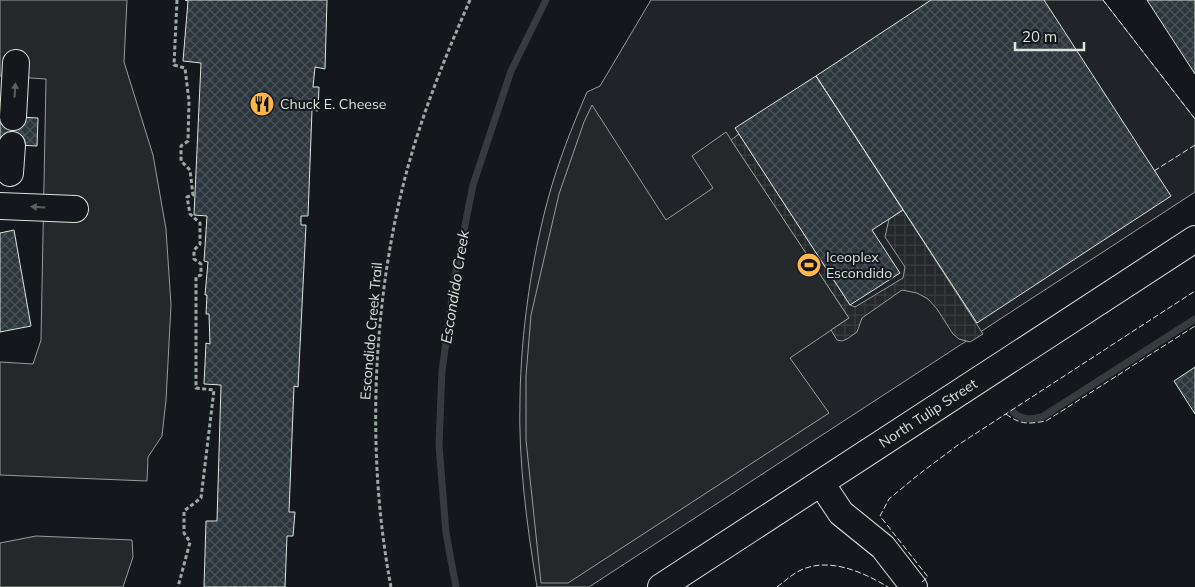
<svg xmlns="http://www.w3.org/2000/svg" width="1195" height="587" font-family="Mulish,sans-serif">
<defs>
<pattern id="plaza-grid" width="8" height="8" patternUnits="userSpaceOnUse" patternTransform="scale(1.25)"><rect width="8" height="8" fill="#24282b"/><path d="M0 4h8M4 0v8" fill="none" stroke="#393d3f"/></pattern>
<pattern id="building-cross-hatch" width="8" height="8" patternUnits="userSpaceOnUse" patternTransform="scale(1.25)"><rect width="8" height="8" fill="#2c363c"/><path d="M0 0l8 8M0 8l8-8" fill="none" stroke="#4a5358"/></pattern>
</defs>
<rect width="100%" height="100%" fill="#14181c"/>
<path fill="#202428" stroke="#939e99" d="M 651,0 L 1103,0 L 1195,119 L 1195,192 L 589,587 L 537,587 C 527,527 518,459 520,398 C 521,333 531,262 548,199 C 558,162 572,127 587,92 L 600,86 Z"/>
<path fill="#24282b" stroke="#939e99" d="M 0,0 L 127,0 L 124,62 L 153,155 L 166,229 L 171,305 L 166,400 L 162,436 L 148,457 L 147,481 L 0,475 L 0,362 L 33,364 L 41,340 L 46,79 L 0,76 Z
M 592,105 L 666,220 L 713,188 L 692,156 L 726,132 L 849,318 L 790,358 L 829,413 L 568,583 L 541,583 L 526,440 L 526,376 L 531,315 L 559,194 L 584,122 Z
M 36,536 L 132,540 L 133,557 L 123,587 L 0,587 L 0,543 Z"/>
<path fill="url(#plaza-grid)" stroke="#939e99" d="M 739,134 L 850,305 L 855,307 L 903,278 L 905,267 L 885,237 L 889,219 L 903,210 L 983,334 L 970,342 L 959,339 L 953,334 L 937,309 L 928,299 L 917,293 L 902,290 L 862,318 L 857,332 L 847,339 L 842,341 L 837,340 L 831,330 L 849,318 L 731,140 Z"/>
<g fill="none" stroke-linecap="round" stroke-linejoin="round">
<path stroke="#363b3e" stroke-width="7" d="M 1013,412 C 1022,420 1030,420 1042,417 L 1195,319
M 456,587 L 446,533 L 439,445 L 442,371 L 455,276 L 473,185 L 511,71 L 546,0"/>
</g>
<path fill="url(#building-cross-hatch)" stroke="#d8e6dc" d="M 185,0 L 327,0 L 325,69 L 315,67 L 313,87 L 319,87 L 318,111 L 312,110 L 308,216 L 301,216 L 301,225 L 306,225 L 298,387 L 294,386 L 289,512 L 295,512 L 293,536 L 287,536 L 285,587 L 204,587 L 206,521 L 217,521 L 221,385 L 204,384 L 206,343 L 210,344 L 209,314 L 206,314 L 207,295 L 205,295 L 208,262 L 204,261 L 207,216 L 194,215 L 201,63 L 183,61 L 188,1 Z
M 931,0 L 1044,0 L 1171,196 L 977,323 L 816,76 Z
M 1147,0 L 1195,0 L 1195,74 Z
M 816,76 L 903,210 L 872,230 L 900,273 L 850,305 L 735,128 Z
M 0,116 L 38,118 L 37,146 L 0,144 Z
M 14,230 L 31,326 L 0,332 L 0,233 Z
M 1195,367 L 1195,414 L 1174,381 Z"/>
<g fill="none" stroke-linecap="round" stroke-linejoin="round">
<defs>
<path id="minor" d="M 13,117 L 16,63
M 10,173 L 12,145
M 0,206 L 75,209
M 821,483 L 841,513 L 883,547 L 914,587
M 661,587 L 1195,239"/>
</defs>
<use href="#minor" stroke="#d8e6dc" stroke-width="28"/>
<path stroke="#9da8a2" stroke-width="3" stroke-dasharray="4 2.5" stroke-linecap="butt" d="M 177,0 L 174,65 L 185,68 L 189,101 L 188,141 L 181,146 L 181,161 L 190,170 L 193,195 L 187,197 L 190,214 L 200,223 L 200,244 L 194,250 L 194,259 L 201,264 L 201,275 L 196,277 L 196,388 L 214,390 L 201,498 L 184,511 L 184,533 L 190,542 L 178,587
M 391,587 C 366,456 372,303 406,174 C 422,114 445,57 470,0"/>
<use href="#minor" stroke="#14181c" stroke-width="26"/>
<path stroke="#d8e6dc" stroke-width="1" stroke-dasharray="6 2.5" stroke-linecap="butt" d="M 1103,0 L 1195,119
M 1154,171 L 1195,145
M 1006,414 C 1021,425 1028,424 1046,421 L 1195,326
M 922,582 L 928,577 L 880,516 L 889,499 L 918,475 L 958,445 L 1195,291
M 777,587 C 784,582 791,575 799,571 C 828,556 863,572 888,587"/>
</g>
<defs><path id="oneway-solid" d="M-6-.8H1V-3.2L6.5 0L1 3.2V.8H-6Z" transform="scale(1.25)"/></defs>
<g fill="#59605f">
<use href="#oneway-solid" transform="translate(15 90) rotate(-86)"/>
<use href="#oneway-solid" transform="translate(38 207) rotate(-177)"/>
</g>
<defs>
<symbol id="restaurant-disc" viewBox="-11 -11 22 22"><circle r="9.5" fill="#ffb74d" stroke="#14181c"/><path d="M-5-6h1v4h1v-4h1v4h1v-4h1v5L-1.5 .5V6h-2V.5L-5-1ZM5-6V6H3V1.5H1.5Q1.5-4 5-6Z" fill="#111"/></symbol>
<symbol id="stadium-disc" viewBox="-11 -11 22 22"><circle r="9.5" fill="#ffb74d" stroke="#14181c"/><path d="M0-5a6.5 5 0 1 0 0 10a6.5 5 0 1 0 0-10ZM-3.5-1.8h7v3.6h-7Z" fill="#111"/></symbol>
</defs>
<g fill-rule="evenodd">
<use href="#restaurant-disc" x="248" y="90" width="28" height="28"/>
<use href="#stadium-disc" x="795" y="251" width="28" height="28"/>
</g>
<g text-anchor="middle" stroke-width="4" stroke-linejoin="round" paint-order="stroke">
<g font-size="14" fill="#d8e6dc" stroke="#14181c" text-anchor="start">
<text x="280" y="109">Chuck E. Cheese</text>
<text x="826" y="262">Iceoplex<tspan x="826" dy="16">Escondido</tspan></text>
</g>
<g font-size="14" fill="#d8e6dc" stroke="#14181c">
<text transform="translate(371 331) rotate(-85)" y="5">Escondido Creek Trail</text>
<text transform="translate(928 413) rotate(-33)" y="5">North Tulip Street</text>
</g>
<g font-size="15" font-style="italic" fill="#d8e6dc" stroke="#14181c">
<text transform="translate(455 287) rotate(-81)" y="5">Escondido Creek</text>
</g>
</g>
<path d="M1015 42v8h69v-8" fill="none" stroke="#d8e6dc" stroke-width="2.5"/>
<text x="1022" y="42" font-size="15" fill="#d8e6dc" stroke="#14181c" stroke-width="4" paint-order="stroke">20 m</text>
</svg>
